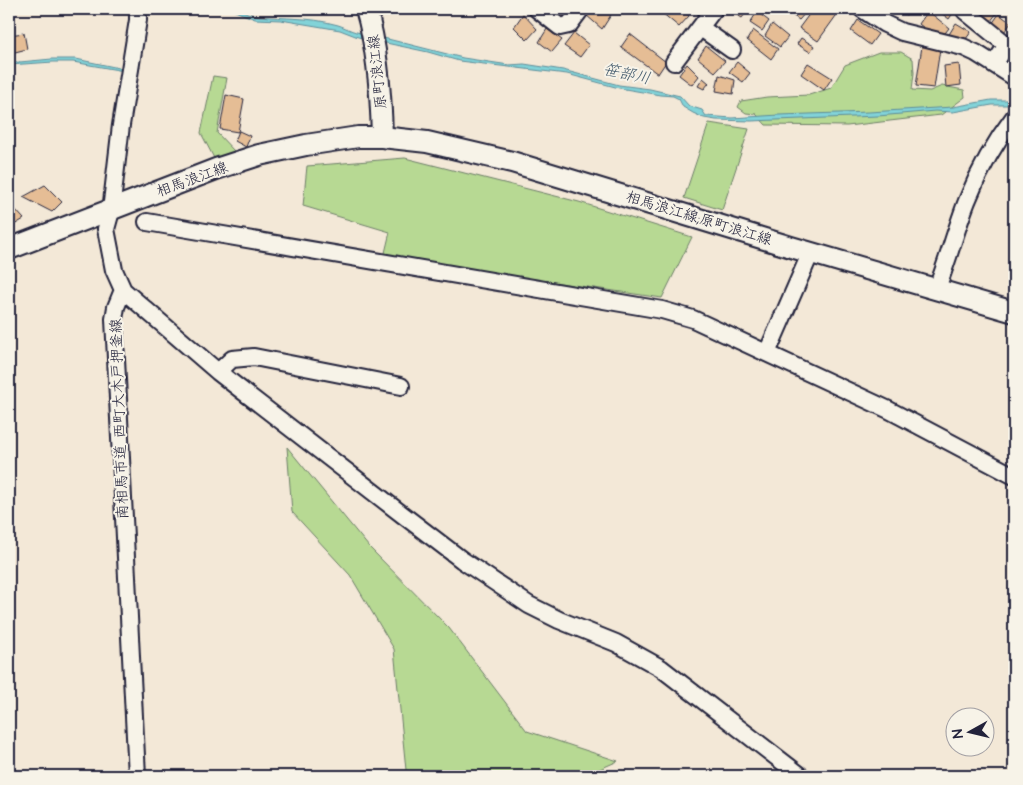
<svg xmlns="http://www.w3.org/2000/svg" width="1023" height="785" font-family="'Architects Daughter','Klee One',sans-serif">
<rect width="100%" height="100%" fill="#f3e8d7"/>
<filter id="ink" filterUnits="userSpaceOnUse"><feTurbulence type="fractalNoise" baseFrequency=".02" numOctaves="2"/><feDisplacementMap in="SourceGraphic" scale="10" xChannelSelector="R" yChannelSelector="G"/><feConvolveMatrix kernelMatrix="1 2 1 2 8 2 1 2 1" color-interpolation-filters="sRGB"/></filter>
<g filter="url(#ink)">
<path fill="#b7d993" stroke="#6c7e67" d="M 879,52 L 901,52 L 913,59 L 914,73 L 912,90 L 930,91 L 942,86 L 964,90 L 965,97 L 941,115 L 847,126 L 766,125 L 756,114 L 746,113 L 738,107 L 741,101 L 767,97 L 809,95 L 831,88 L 845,65 Z
M 213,76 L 227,78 L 217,133 L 235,152 L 216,162 L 201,133 Z
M 709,123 L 749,129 L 722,210 L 684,198 Z
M 405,158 L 579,202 L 692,237 L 662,298 L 384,257 L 390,232 L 303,206 L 307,166 Z
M 287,447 L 369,547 L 449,628 L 527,731 L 618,761 L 584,776 L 409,776 L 406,770 L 394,649 L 350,575 L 292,512 Z"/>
<path fill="#82d3d8" stroke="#5c8c99" d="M 230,9 C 241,9 249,15 260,16 C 285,19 309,17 334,24 C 345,26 352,33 364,33 L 463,58 L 509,65 L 524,64 L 563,70 L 619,85 L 650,89 L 680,96 L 689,106 L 702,110 L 706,116 L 732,118 L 779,115 L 869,112 L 953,107 L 991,100 L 1014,100 L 1014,105 L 992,105 L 953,112 L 935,111 L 878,116 L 751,121 L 716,120 L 704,118 L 693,113 L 683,107 L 679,99 L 673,96 L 660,95 L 619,88 L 567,74 L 459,61 L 428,52 L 358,37 L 340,30 L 281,20 L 255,19 Z
M 52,59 L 76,59 L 124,69 L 124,71 L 73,62 L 53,62 L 9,65 L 9,63 Z"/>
<path fill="#e5bd95" stroke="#22223b" d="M 553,9 L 570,9 L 563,17 Z
M 591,9 L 603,9 L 611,15 L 602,29 L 586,15 Z
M 664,9 L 682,9 L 689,16 L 679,27 L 661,12 Z
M 732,9 L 747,9 L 748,10 L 742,18 L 731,11 Z
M 784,9 L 804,9 L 807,11 L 799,20 Z
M 813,9 L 841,9 L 818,41 L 799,28 Z
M 896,9 L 911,9 L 906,15 Z
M 936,9 L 954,9 L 955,10 L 949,19 Z
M 977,9 L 992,9 L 997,13 L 990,22 L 975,11 Z
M 928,11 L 949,28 L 942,37 L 935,37 L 919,24 Z
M 757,12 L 769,21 L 762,31 L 750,23 Z
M 523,14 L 537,29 L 527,40 L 514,27 Z
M 999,14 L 1011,23 L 1004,32 L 992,24 Z
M 858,20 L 878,34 L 870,45 L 851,31 Z
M 956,23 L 971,32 L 963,43 L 948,36 Z
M 772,24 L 788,37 L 780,47 L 765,36 Z
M 547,29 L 562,40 L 552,52 L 539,42 Z
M 753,30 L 778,49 L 771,59 L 747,40 Z
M 24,33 L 27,49 L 11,53 L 9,35 Z
M 574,33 L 589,45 L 580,57 L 564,46 Z
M 630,34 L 666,62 L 658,74 L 621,47 Z
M 801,38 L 814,46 L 810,52 L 797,44 Z
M 706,46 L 725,61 L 715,72 L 698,58 Z
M 922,46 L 940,49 L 934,88 L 916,86 Z
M 737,62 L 750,73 L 743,82 L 729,72 Z
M 808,63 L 832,78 L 824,90 L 801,74 Z
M 687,64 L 699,76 L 692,85 L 679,75 Z
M 959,64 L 961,85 L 946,87 L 944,66 Z
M 719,75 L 735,80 L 733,94 L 716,91 Z
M 703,78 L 709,83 L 704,89 L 698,86 Z
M 226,95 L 244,99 L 238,132 L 220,129 Z
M 239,131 L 250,136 L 246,147 L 235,141 Z
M 45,185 L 62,202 L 52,212 L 23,197 Z
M 13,207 L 24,219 L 9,228 L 9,211 Z"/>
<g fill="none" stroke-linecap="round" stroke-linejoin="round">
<defs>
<path id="minor" d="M 537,9 L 560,27 L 569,25 L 581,9
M 862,9 L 885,24 L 902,32 L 963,47 L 976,53 L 1014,77
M 966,9 L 965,11 L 1007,45 L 994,64
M 701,28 L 732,50
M 674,62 L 714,9
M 147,222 L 662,310 L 693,319 L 889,410 L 1014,476
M 937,288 C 948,260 956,229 967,201 C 979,171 995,142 1014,117
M 123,290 L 218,372 L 403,515 L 462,560 L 529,605 L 559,620 L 616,643 L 661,668 L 801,776
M 767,353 L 811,252
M 218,372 L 232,359 L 254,357 L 401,386
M 137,776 L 114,319 L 116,307 L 123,290 L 114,270 L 106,229 L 111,211 L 121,125 L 138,20 L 138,9"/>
<path id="major" d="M 366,9 C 378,50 381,94 382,137
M 9,249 L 216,169 L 259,155 L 306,145 L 358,137 L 382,137 L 427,142 L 512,162 L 791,247 L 1014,312"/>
</defs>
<use href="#minor" stroke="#22223b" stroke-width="20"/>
<use href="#major" stroke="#22223b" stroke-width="24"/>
<use href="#minor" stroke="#f7f3e8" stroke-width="16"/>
<use href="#major" stroke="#f7f3e8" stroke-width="20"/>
</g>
</g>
<g text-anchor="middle" stroke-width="4" stroke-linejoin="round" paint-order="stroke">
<g font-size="15" fill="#22223b" stroke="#f7f3e8">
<text transform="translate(377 72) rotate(-96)" y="5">原町浪江線</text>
<text transform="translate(192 179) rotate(-20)" y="5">相馬浪江線</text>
<text transform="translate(699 218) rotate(17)" y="5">相馬浪江線;原町浪江線</text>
<text transform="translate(119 419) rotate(-92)" y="5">南相馬市道 西町大木戸押釜線</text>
</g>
<g font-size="16" font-style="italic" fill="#3f576a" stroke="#f7f3e8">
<text transform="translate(627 73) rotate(12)" y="6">笹部川</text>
</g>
</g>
<rect width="1023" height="785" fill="none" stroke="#f7f3e8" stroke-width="30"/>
<rect x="15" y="15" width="993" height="755" fill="none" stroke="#22223b" stroke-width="2" filter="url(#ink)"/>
<g transform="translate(970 732) rotate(262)"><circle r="24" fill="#f7f3e8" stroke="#a29fa3"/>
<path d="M0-4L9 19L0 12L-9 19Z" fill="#22223b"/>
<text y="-8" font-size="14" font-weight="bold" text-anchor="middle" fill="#22223b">N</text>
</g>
</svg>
